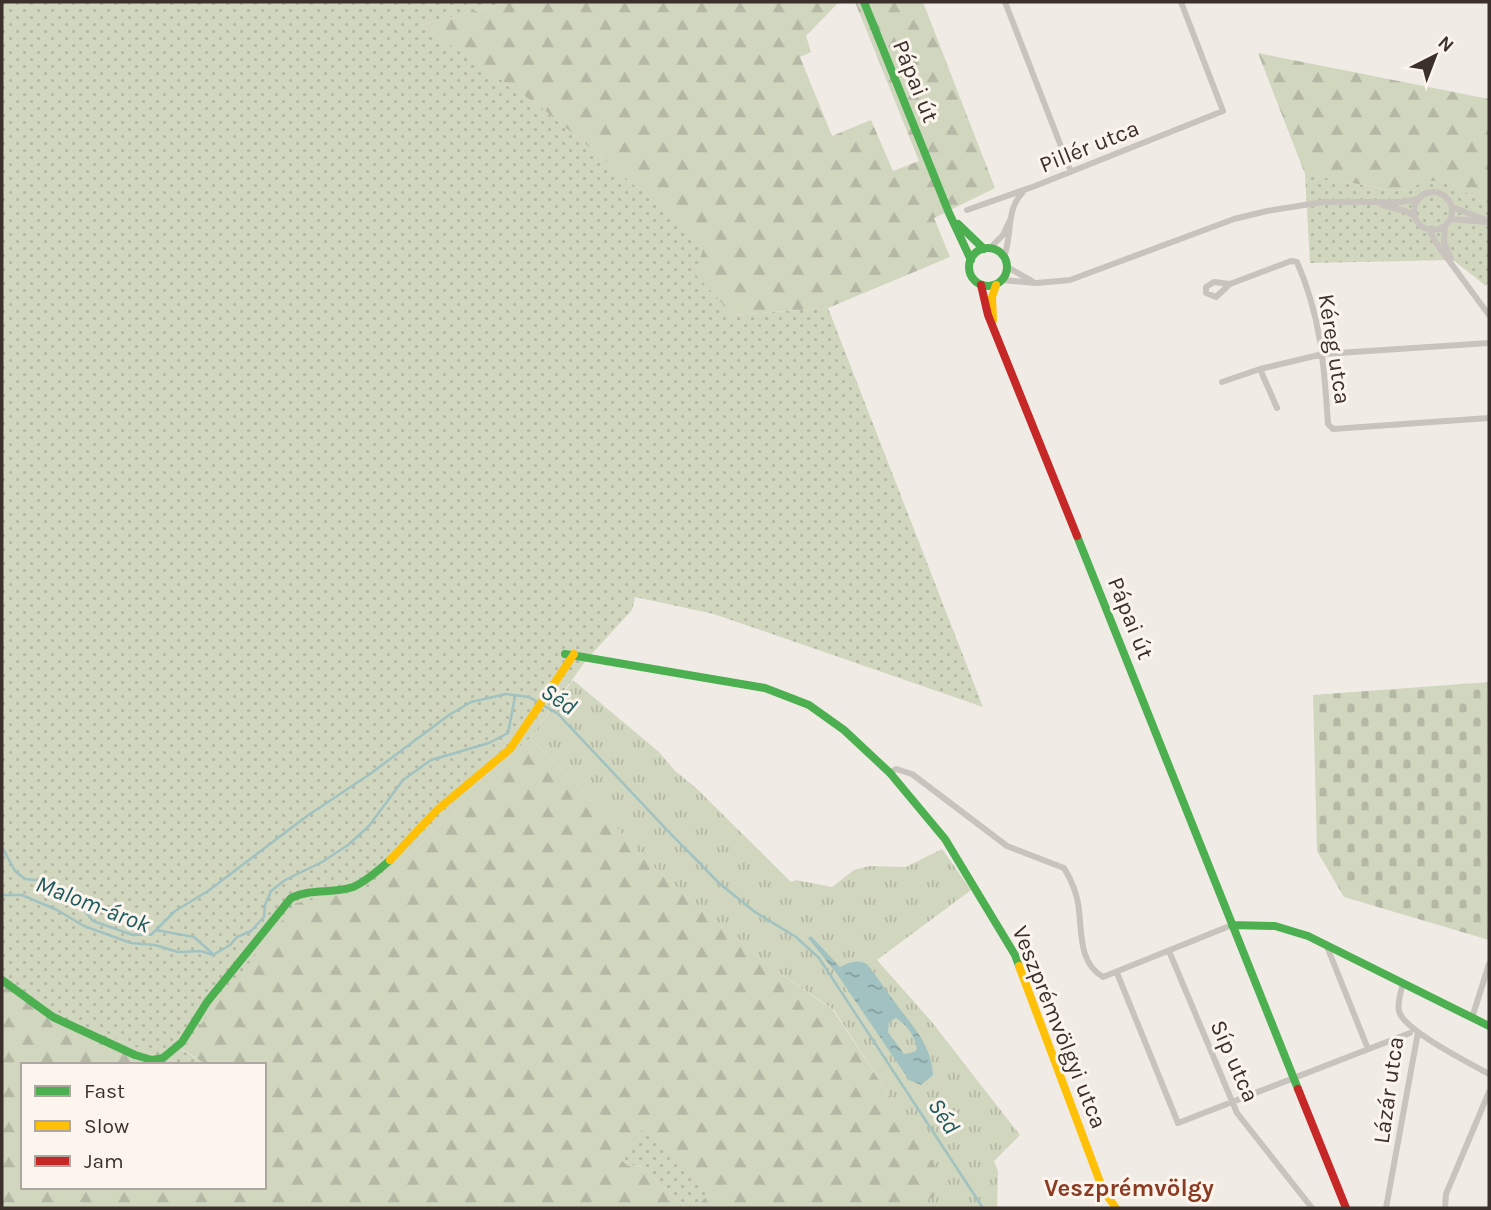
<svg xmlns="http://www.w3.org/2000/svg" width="1491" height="1210" font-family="Karla,sans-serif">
<defs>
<pattern id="grass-dots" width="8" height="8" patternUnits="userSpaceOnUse" patternTransform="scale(1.75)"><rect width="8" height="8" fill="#d1d6bf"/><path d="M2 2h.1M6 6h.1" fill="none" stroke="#b4b8a4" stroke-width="1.8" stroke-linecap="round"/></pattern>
<pattern id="forest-firs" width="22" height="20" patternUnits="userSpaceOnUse" patternTransform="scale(1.75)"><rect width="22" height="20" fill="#d1d6bf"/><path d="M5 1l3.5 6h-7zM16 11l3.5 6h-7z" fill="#b4b8a4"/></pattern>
<pattern id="cemetery-stones" width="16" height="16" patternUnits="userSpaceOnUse" patternTransform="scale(1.75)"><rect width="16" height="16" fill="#d1d6bf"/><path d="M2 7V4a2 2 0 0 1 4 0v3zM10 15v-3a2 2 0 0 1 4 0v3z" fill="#b4b8a4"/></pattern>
<pattern id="park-tufts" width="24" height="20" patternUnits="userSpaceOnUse" patternTransform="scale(1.75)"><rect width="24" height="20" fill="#d1d6bf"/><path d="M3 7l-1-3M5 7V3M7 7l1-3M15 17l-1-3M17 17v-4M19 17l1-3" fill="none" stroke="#b4b8a4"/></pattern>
<pattern id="water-ripples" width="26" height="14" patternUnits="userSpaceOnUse" patternTransform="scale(1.75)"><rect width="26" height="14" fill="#a1c2c1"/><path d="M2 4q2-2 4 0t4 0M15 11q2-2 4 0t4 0" fill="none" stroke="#849e9d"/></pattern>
</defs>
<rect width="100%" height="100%" fill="#f0ebe5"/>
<path fill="url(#grass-dots)" d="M 2,2 L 508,2 L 421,25 L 542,108 L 705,244 L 733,315 L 828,308 L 983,707 L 714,614 L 635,597 L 632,610 L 587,659 L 530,738 L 474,786 L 452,814 L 372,889 L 296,904 L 182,1050 L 207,1065 L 173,1065 L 143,1050 L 55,1015 L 2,982 Z
M 1305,174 L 1394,191 L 1412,187 L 1426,181 L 1440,181 L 1450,183 L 1482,202 L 1489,203 L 1489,280 L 1486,286 L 1453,260 L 1310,263 Z
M 643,1128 L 712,1191 L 696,1208 L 686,1208 L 640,1165 L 628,1166 L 617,1156 Z"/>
<path fill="url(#forest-firs)" d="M 508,2 L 839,2 L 806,36 L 811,52 L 800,57 L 832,136 L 871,120 L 893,171 L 919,161 L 855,2 L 923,2 L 995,188 L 934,218 L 950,257 L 828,308 L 733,315 L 695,274 L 705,244 L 542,108 L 421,25 Z
M 1258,53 L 1489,99 L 1489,203 L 1482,202 L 1450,183 L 1440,181 L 1426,181 L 1412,187 L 1394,191 L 1305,174 Z
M 530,738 L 571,778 L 647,861 L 762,961 L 833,1010 L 949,1186 L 924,1204 L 926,1208 L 696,1208 L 711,1191 L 643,1129 L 618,1157 L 628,1166 L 640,1165 L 686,1208 L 2,1208 L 2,982 L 55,1015 L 143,1050 L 173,1065 L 23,1065 L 23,1187 L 264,1187 L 264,1065 L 207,1065 L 182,1049 L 296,903 L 372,889 L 452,814 L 474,786 Z"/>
<path fill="url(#cemetery-stones)" d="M 1489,682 L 1489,940 L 1344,897 L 1317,851 L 1313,695 Z"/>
<path fill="url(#park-tufts)" d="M 573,680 L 659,752 L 675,771 L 695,787 L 791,882 L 796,880 L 832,887 L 854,870 L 869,866 L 906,867 L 942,849 L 971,890 L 877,960 L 931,1021 L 1020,1135 L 994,1161 L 998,1171 L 997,1208 L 926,1208 L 923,1204 L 948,1186 L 834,1010 L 762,961 L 647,861 L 571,778 L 530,738 Z"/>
<path fill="#d1d6bf" d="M 994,1114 L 1014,1137 L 1003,1148 L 982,1125 Z"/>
<path fill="url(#water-ripples)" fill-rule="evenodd" d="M 811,936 L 840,967 C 850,962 857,959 867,964 C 880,980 890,997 903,1013 C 918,1032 932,1050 933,1075 L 921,1085 L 909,1080 L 837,974 L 808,938 ZM 896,1018 C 907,1025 915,1036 917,1049 L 914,1052 L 904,1054 L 888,1032 L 889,1022 Z"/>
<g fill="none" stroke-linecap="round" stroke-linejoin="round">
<path stroke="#a1c2c1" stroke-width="2.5" d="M 2,847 L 15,871 L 25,879 L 46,881 L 78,903 L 93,921 L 133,935 L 152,934 L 175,911 L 208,891 L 307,816 L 370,774 L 449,715 L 471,702 L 506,694 L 529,697 L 558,714 L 667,830 L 720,884 L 755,912 L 796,937 L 819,958 L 983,1208
M 2,895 L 22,895 L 57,910 L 84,926 L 131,943 L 155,945 L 178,952 L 201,951 L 213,955 L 230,945 L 237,937 L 251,931 L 264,917 L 265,905 L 271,891 L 285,880 L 322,862 L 348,845 L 369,826 L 403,780 L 431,760 L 489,743 L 508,733 L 515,697
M 156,930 L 194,937 L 212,953"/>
<path stroke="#c9c3be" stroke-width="6" d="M 1005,2 L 1071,172
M1414 211a19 19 0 1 1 38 0a19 19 0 1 1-38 0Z
M 1382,205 L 1405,211 L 1415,216
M 1452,207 L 1489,221
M 967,210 L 1035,186 L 1223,111 L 1181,2
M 1451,219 L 1487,222
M 1445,226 L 1444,243 L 1451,259
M 1428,229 L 1439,247 L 1489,315
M 990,248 L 1003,235 L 1010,220
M 1004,257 C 1013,233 1005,209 1024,191
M 1007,267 L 1032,281
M 1002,280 L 1037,283 L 1070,280 L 1234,219 L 1267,211 L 1323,202 L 1402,202 L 1418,199
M 1230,284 L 1216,297 L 1206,293 L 1206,287 L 1214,282 L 1230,284 L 1291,261 L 1297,262 C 1321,317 1324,364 1328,424 L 1333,429 L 1489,418
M 1260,369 L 1277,408
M 1222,382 L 1260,369 L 1323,354 L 1489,343
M 890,773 L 896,769 L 912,774 L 1007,846 L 1064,868 C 1072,880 1078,897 1079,911 C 1082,934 1079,963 1103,977 L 1232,925
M 1326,944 L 1368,1049
M 1169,951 L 1237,1113 L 1312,1208
M 1117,973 L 1178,1123 L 1410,1033
M 1403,983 C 1401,992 1397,1002 1399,1011 C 1403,1030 1470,1063 1489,1074
M 1472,1018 L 1489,964
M 1386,1208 L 1418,1032
M 1445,1208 L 1446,1194 L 1489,1092"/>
<path stroke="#4caf50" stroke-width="8" d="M 864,2 L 949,213 L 971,260
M 958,224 L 984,249
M969 267a19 19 0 1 1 38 0a19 19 0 1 1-38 0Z
M 1077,536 L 1298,1089
M 565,654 L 765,688 L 809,705 L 844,730 L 890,773 L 945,839 L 1015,955 L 1019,966
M 1232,925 L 1275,926 L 1308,936 L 1489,1026
M 2,980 L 53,1017 L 135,1055 L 152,1060 L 163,1058 L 182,1042 L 207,1002 L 291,898 C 311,888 333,894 353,887 C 367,881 380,869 390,860"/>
<path stroke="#ffc107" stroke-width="8" d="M 993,320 L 992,297 L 996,285
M 390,860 L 437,810 L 510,749 L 574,654
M 1019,966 L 1103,1190 L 1116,1208"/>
<path stroke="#c62828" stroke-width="8" d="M 981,285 L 988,315 L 1077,536
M 1298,1089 L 1346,1208"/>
</g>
<g text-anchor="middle" stroke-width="6" stroke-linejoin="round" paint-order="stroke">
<g font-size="23" fill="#3b302b" stroke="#fbf5ee">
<text transform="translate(916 81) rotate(68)" y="8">Pápai út</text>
<text transform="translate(1089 146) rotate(-22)" y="8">Pillér utca</text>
<text transform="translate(1335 349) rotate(81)" y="8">Kéreg utca</text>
<text transform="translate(1131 618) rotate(68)" y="8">Pápai út</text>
<text transform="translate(1060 1027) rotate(68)" y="8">Veszprémvölgyi utca</text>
<text transform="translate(1235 1061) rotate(66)" y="8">Síp utca</text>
<text transform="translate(1388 1090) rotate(-82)" y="8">Lázár utca</text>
</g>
<g font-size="24" font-style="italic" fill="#1f5a5e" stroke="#fbf5ee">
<text transform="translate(559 699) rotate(34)" y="8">Séd</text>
<text transform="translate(93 904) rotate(21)" y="8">Malom-árok</text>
<text transform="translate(944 1116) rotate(57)" y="8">Séd</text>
</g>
<g font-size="24" font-weight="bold" fill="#8c3b22" stroke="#fbf5ee">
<text x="1129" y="1196">Veszprémvölgy</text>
</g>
</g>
<rect width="1491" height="1210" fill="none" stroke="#3b302b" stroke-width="7"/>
<rect x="21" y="1063" width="245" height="126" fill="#fbf5ee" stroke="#aea6a0" stroke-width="2"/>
<rect x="35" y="1086" width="35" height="10" fill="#4caf50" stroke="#aea6a0" stroke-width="2"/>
<text x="84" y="1098" font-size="21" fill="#3b302b">Fast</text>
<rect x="35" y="1121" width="35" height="10" fill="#ffc107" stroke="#aea6a0" stroke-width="2"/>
<text x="84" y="1133" font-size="21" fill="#3b302b">Slow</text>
<rect x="35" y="1156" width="35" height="10" fill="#c62828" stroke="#aea6a0" stroke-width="2"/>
<text x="84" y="1168" font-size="21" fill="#3b302b">Jam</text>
<g transform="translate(1435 56) rotate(42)" stroke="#fbf5ee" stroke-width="5" paint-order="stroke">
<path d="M0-5L12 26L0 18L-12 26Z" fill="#3b302b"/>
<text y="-10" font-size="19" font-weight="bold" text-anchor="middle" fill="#3b302b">N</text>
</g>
</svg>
